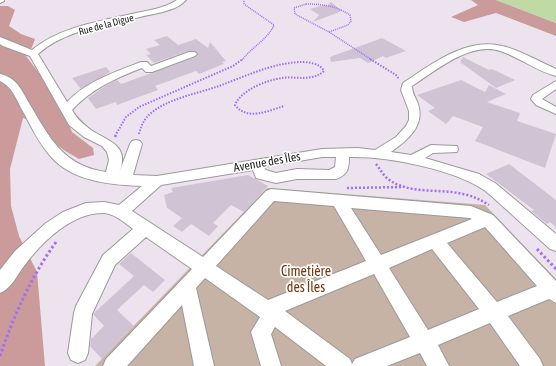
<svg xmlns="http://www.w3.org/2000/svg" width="556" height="366" font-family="'Asap Condensed',sans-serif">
<rect width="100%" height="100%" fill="#ede3ee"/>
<path fill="#cb9a9b" d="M 471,0 L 496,0 L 556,23 L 556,36 L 496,13 L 464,22 L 451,17 L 478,5 Z
M 0,6 L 8,6 L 15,10 L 9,26 L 21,34 L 35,39 L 32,47 L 26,56 L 51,89 L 59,109 L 67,120 L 72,132 L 93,148 L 94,155 L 79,159 C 58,147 53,144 42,123 L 23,118 L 10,169 L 11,206 L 19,236 L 37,272 L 45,366 L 0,366 Z"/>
<path fill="#c6b3a5" d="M 267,188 L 485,205 L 556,279 L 556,366 L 95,366 Z"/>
<path fill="#bfdaa5" d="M 496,0 L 556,0 L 556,23 L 548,20 Z"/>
<path fill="#d0c4d4" d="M 331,2 L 342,11 L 313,22 L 319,15 L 310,9 L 324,5 L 327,6 Z
M 167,36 L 178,45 L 196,39 L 208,48 L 210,42 L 226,61 L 222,62 L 224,64 L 199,74 L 196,71 L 155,86 L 158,90 L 117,105 L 116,102 L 96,109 L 88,98 L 105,86 L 117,80 L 121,84 L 196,57 L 198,55 L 196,51 L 188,51 L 154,63 L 146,55 L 151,54 L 146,49 L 160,45 L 154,40 Z
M 382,38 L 406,51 L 386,58 L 383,56 L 368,63 L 360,58 L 331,62 L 330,57 Z
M 463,57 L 489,70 L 492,69 L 515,80 L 496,88 L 460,62 Z
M 106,67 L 110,72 L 81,89 L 72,78 Z
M 461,80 L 485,92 L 489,85 L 506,94 L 487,102 L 520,113 L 517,121 L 556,134 L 545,168 L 475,141 L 483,127 L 453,116 L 446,124 L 428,111 L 435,108 L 417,95 Z
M 509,164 L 556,200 L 556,227 L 550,222 L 547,224 L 531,211 L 534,210 L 486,174 Z
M 248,175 L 268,186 L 244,212 L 231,205 L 213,223 L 218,226 L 209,236 L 191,224 L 182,232 L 173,226 L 182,218 L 167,208 L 164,195 L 173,192 L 171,188 Z
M 131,253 L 165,280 L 153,292 L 144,285 L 117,310 L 134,326 L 102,359 L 90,346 L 91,339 L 104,326 L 93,314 L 134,276 L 119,264 Z"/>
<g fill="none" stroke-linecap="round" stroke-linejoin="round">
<defs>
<path id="minor" d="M 0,0 L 4,0 L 4,1 L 0,3 Z
M 177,0 L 186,0 C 175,12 155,13 140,17 C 106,25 65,30 38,54 L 67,102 C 87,81 115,72 141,62 L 147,62 L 151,66 L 189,52 L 195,52 L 197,54 L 195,56 L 152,72 L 146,72 L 142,68 C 116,78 91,89 72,110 C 77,119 83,124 91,130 C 102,138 124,143 122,161 C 122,165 120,170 119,173 L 130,144 L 132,141 L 136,140 L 140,141 L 142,144 L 133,175 L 157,176 L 322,149 L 358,148 L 375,150 L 396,137 L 406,126 L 409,120 L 409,111 L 401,90 L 403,83 C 432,64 466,37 502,46 C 518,49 540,62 556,69 L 556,76 C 536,71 519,57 500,51 C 471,41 435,71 412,86 C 412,93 416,98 418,104 C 425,126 408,140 391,152 L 411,155 L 431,145 L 457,146 L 458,149 L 457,152 L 433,153 L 425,158 L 479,174 L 495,183 L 556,234 L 556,251 L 550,249 C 536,236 521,223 507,210 C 500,204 492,196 484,190 C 453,169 387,156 349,157 C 349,168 348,175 336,179 L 297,179 L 276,183 L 256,178 L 253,170 L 161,185 L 132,211 L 203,257 L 266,191 L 271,189 L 471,206 L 493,215 L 556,281 L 556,303 L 549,299 L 508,316 L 540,359 L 543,366 L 520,366 L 490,323 L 438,345 L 449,366 L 427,366 L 420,353 L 387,366 L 326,366 L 275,327 L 271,334 L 281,366 L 261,366 L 251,332 L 260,317 L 205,278 L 196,288 L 214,366 L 194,366 L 182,305 L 127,366 L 103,366 L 106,359 L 192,269 L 146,237 L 115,265 L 92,314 L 88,353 L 85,360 L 78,363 L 71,360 L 68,353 L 74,313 L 76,306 L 103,255 L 133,229 C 124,222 115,214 104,213 C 72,212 41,243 24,266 C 17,275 11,289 0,293 L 0,270 L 15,251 L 46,223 L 63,212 L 86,203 L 104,202 L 119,205 L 142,186 C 114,185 77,182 55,161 C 42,148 33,131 25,115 C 17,102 14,88 0,81 L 0,74 C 17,78 21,89 29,103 C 49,137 63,166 106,172 L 109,160 L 107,152 L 102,146 L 84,137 L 69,125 L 30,56 L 3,46 L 0,44 L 0,37 L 32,50 C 59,27 101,21 136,13 C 150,10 165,8 177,0 ZM 322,157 L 336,157 L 335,167 L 329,170 L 297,169 L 276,173 L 266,170 L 264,167 ZM 274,201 L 334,206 L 366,261 L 268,300 L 216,266 ZM 351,208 L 470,218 L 472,219 L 381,255 ZM 485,227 L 537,286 L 497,302 L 447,243 ZM 432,249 L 479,309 L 428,330 L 389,268 ZM 374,274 L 410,337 L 355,359 L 352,364 L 350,359 L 285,311 Z
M 556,81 L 556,89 L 542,99 L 556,107 L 556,114 L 536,105 L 531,99 L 533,95 Z"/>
</defs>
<use href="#minor" stroke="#9a9a9a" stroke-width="2"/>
<path stroke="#a16ff3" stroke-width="1.5" stroke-dasharray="1 1" stroke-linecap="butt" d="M 306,4 C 322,4 337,6 350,15 L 351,21 L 348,25 L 329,32 L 295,14 L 294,8 Z
M 329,32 L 372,60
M 242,60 C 252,47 268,39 274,25 L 244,4 L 244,0"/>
<path stroke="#a16ff3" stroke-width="2" stroke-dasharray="1.5 1.5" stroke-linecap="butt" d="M 370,59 L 396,75 L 399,79
M 139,134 C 141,126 144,119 151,113 C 168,99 195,94 216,87 C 242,78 271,63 300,62 C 308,62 320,63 324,71 C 312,82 296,76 282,78 C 267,80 241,90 235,105 C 247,121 268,111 284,106
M 115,136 L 126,117 L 139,107 L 233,66 L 243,59"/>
<path stroke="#a16ff3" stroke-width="2.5" stroke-dasharray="2 2" stroke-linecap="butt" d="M 115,137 L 116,135
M 376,164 C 380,169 383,175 388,179 C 409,195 439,188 463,194 C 473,196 481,200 489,205
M 347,188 L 402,187"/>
<path stroke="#a16ff3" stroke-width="3" stroke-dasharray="2.5 2.5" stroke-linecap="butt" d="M 537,249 L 556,269
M 0,356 C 14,315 31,277 56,242"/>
<use href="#minor" fill="#fff" fill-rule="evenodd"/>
</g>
<g text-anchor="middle" stroke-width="3.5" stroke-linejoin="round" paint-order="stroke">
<g font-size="10" fill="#1d1d1d" stroke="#fff">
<text transform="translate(106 24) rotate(-15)" y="4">Rue de la Digue</text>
</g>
<g font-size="12" fill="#1d1d1d" stroke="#fff">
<text transform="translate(267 162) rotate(-10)" y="4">Avenue des Îles</text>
</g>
<g font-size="14" fill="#763510" stroke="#fff">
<text x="306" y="276">Cimetière<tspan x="306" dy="16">des Îles</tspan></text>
</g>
</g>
</svg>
